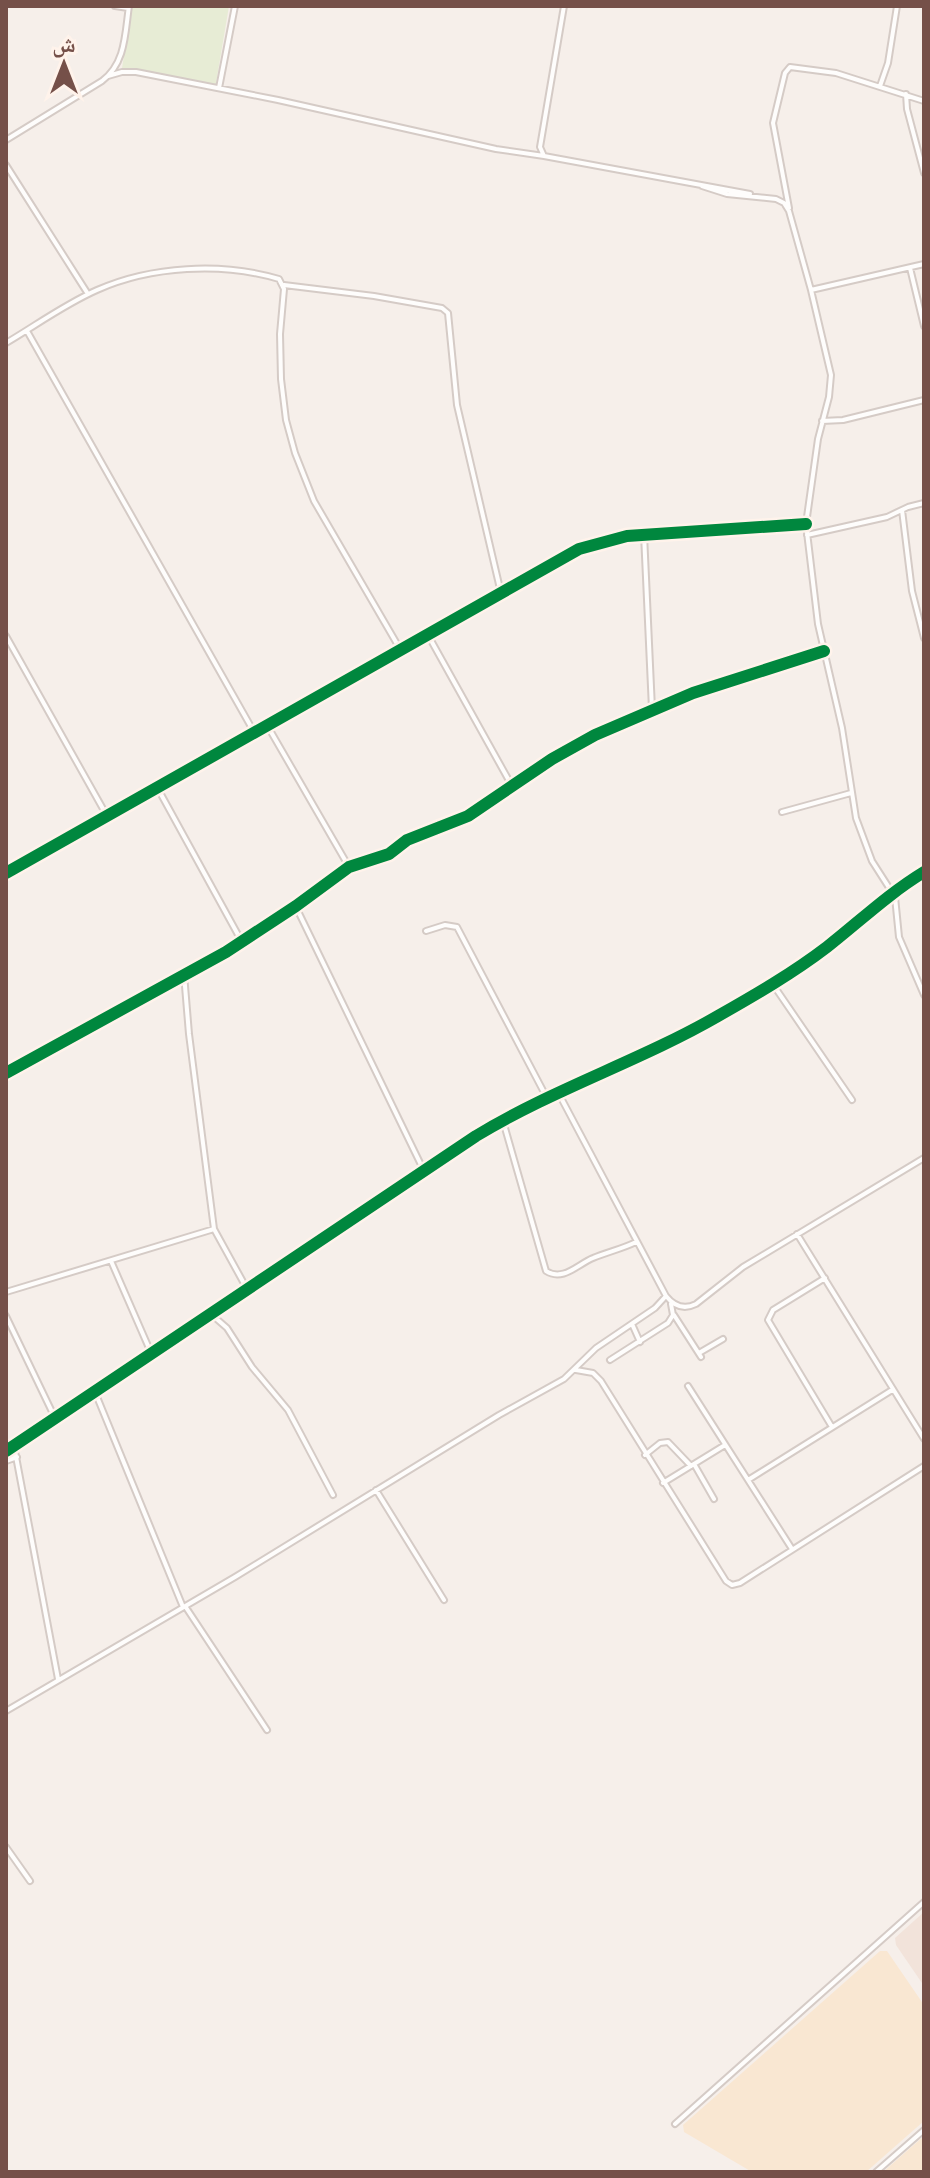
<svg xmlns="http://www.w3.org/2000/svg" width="930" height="2178" font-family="'PT Sans Narrow','Noto Naskh Arabic',sans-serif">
<rect width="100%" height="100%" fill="#f6efea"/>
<path fill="#f2e3da" d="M 924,1912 L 924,1986 L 896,1945 L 895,1938 Z"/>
<path fill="#e7ecd5" d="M 132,6 L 229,6 L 215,89 L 122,68 Z"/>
<path fill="#f9e7d2" d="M 880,1951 L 887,1951 L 924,2005 L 924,2121 L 866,2172 L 752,2172 L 684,2132 L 683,2125 Z
M 924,2136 L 924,2172 L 883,2172 Z"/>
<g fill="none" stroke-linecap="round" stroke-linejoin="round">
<defs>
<path id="street" d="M 115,6 L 128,8
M 564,6 L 540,147 L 544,156 L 750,194
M 108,76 L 122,72 L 136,72 L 278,100 L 496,149 L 544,156
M 880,86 L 888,63 L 897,6
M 219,88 L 235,6
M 906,94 L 907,109 L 924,173
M 6,140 L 102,81 C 126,63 125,33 129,6
M 6,165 L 88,294
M 702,186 L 727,194 L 776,199 L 784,203 L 789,211 L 811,290 L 831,375 L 829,397 L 818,439 L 806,524 L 818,624 L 842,728 L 856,818 L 872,861 L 895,897 L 899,937 L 924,995
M 789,208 L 773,123 L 785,73 L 790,67 L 836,73 L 924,101
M 910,268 L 924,326
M 284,285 L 374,296 L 442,308 L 448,313 L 457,405 L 501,593
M 811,290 L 924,264
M 27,331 L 254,732
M 6,343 C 35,326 65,304 97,290 C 151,266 222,262 279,279 L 284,289 L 280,334 L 281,379 L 286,420 L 295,453 L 314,501 L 400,649
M 822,421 L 843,420 L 924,400
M 902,510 L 912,591 L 924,638
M 644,534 L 652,709
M 807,535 L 887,517 L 908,507 L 924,503
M 428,635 L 512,786
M 6,636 L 107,816
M 267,725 L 349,867
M 157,787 L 242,942
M 782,812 L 851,793
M 6,873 L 579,549 L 627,536 L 806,524
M 296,907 L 424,1171
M 426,931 L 445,925 L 457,927 L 548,1100
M 184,974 L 189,1034 L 214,1229 L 247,1289
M 772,983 L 852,1100
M 6,1073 L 226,952 L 296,906 L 349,867 L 389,854 L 407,840 L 468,816 L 552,759 L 595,735 L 693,693 L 824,651
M 559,1094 L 666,1296 C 674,1306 684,1310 696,1304 L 743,1267 L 924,1158
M 503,1121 L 546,1271 C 563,1282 578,1264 593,1258 C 607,1252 622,1249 636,1242
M 797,1234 L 924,1439
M 111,1261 L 152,1355
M 825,1278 L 773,1310 L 768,1320 L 832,1427
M 6,1292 L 214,1229
M 211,1314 L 227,1328 L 252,1367 L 288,1410 L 333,1495
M 674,1315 L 701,1357
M 6,1316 L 55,1418
M 632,1324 L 640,1342
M 699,1353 L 723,1339
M 610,1360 L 668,1323 L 673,1315 L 671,1304
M 576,1370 L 593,1373 L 601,1381 L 726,1581 L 732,1585 L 740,1583 L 924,1466
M 688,1386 L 792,1549
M 95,1392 L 183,1607
M 14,1446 L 58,1679
M 6,1451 L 476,1136 C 553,1089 640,1061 718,1016 C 755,995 793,973 827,947 C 860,921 888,894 924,872
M 645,1455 L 660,1443 L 668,1442 L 691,1466
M 6,1461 L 17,1457
M 694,1464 L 714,1499
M 748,1480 L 892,1390
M 663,1483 L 725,1445
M 376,1490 L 444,1600
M 185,1606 L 267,1730
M 6,1711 L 235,1577 L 499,1415 L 564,1379 L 596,1348 L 655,1308 L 666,1296
M 6,1847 L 30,1881
M 675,2124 L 924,1902
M 876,2172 L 924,2130"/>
</defs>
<use href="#street" stroke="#d5cbc6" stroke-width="8"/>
<use href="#street" stroke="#fefdfc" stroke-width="4"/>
<defs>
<path id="cycleway" d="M 6,873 L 579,549 L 627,536 L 806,524
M 6,1073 L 226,952 L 296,906 L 349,867 L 389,854 L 407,840 L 468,816 L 552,759 L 595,735 L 693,693 L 824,651
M 6,1451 L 476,1136 C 553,1089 640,1061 718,1016 C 755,995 793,973 827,947 C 860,921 888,894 924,872"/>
</defs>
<use href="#cycleway" stroke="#fff3eb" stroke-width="17"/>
<use href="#cycleway" stroke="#00873e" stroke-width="12"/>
</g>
<rect width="930" height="2178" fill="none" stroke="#755049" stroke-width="16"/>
<g transform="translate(64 64)" stroke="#fff3eb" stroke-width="6" paint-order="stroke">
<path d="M0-6L14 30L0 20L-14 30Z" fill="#755049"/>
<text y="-12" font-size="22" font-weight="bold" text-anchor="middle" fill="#755049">ش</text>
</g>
</svg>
